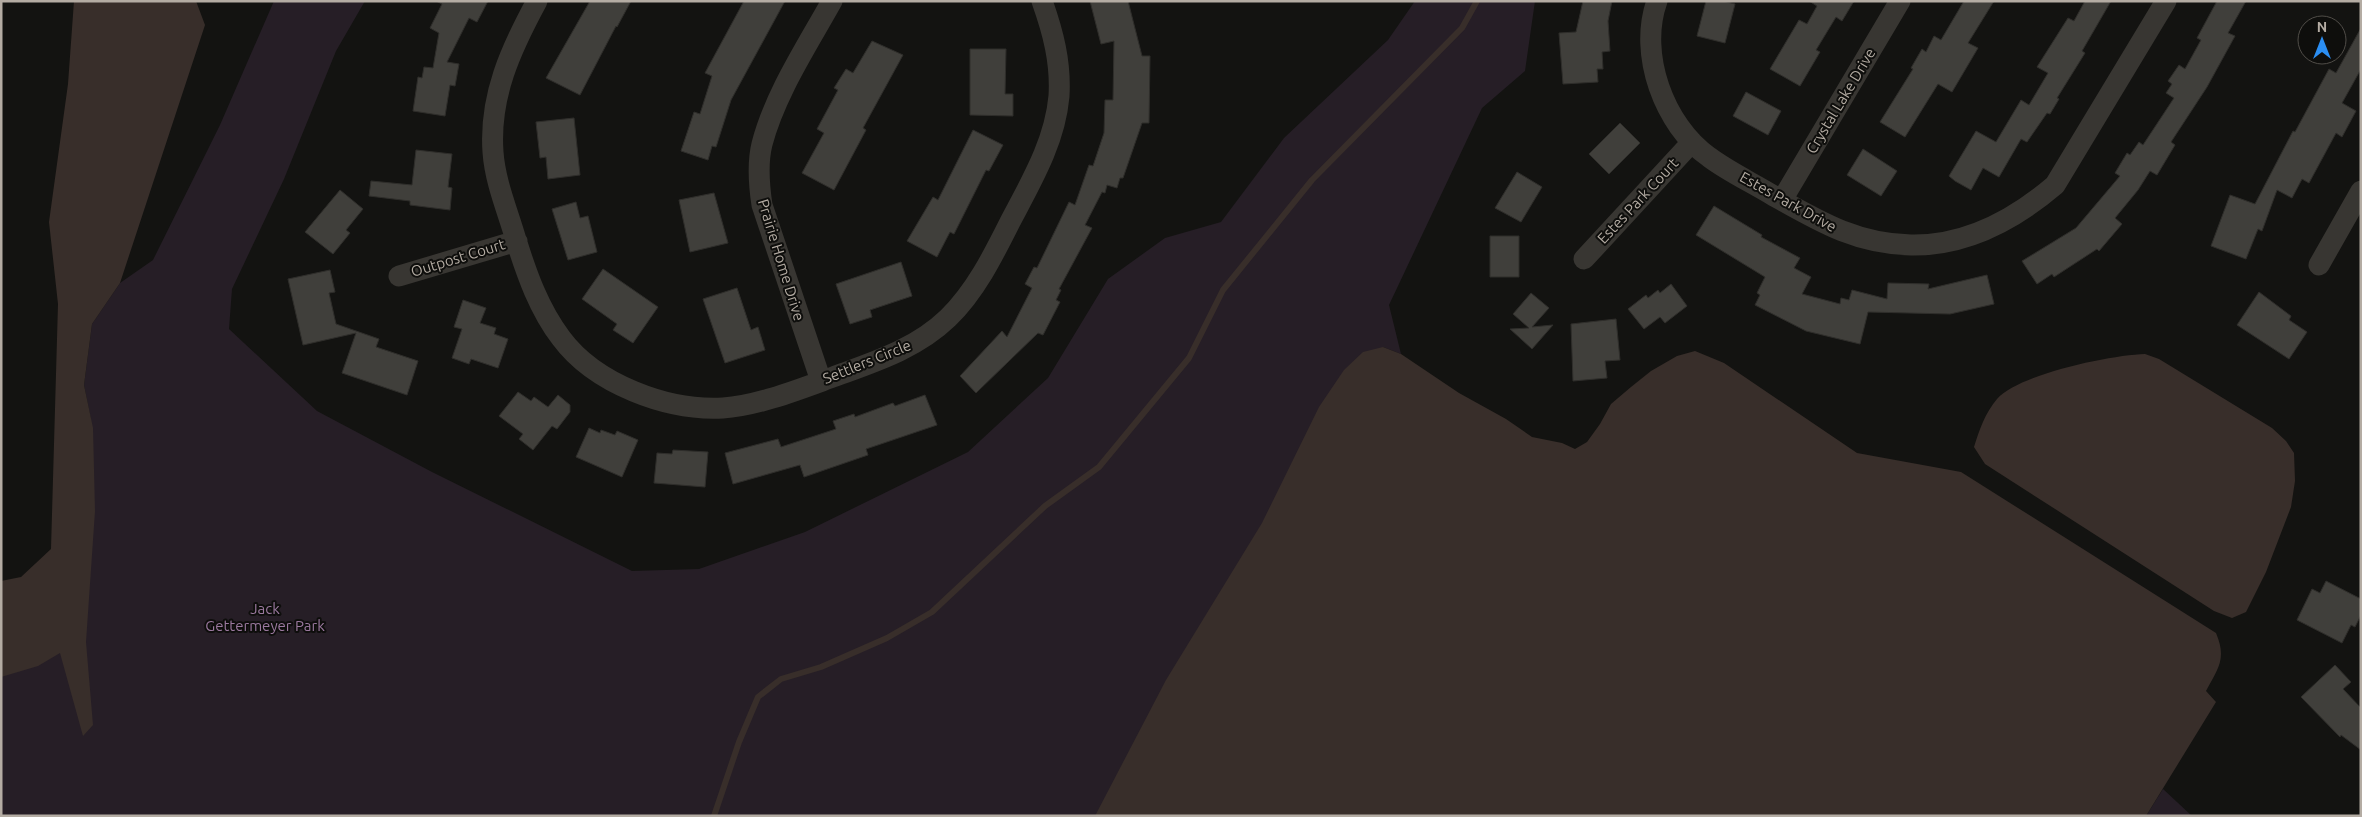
<svg xmlns="http://www.w3.org/2000/svg" width="2362" height="817" font-family="Ubuntu,sans-serif">
<rect width="100%" height="100%" fill="#131311"/>
<path fill="#261e26" d="M 274,1 L 365,1 L 336,51 L 284,179 L 232,289 L 229,329 L 317,411 L 432,472 L 632,571 L 699,569 L 805,532 L 968,452 L 1048,378 L 1108,279 L 1165,238 L 1221,222 L 1284,138 L 1388,40 L 1415,1 L 1535,1 L 1525,71 L 1482,108 L 1389,305 L 1401,354 L 1383,347 L 1154,816 L 1,816 L 1,656 L 66,633 L 91,420 L 84,385 L 92,324 L 120,283 L 153,260 L 220,125 Z
M 2163,789 L 2192,816 L 2146,816 Z"/>
<path fill="#382e2a" d="M 74,1 L 196,1 L 205,25 L 120,283 L 92,324 L 84,385 L 93,428 L 95,511 L 86,642 L 93,725 L 83,736 L 60,653 L 38,666 L 1,677 L 1,581 L 21,577 L 51,549 L 58,304 L 49,222 L 68,84 Z
M 1383,347 L 1401,354 L 1459,393 L 1506,419 L 1532,437 L 1562,443 L 1575,449 L 1587,442 L 1600,424 L 1611,404 L 1631,387 L 1651,371 L 1677,356 L 1695,351 L 1724,363 L 1857,453 L 1961,472 L 2216,633 C 2227,659 2218,668 2206,691 L 2216,702 L 2146,816 L 1095,816 L 1166,680 L 1262,523 L 1319,407 L 1344,370 L 1363,352 Z
M 2145,354 L 2159,359 L 2272,428 L 2286,441 L 2294,453 L 2295,481 L 2291,507 L 2266,572 L 2246,612 L 2232,618 L 2214,611 L 1985,464 L 1974,447 C 1979,431 1985,413 1997,399 C 2019,374 2111,355 2145,354 Z"/>
<g fill="none" stroke-linecap="round" stroke-linejoin="round">
<path stroke="#382e2a" stroke-width="6" d="M 714,816 L 739,742 L 758,697 L 781,679 L 821,667 L 887,638 L 932,612 L 1045,506 L 1099,467 L 1189,358 L 1223,290 L 1312,180 L 1462,28 L 1477,1"/>
</g>
<path fill="#403f3b" stroke="#2f2e2b" d="M 436,1 L 488,1 L 477,22 L 469,18 L 447,62 L 459,64 L 455,86 L 450,85 L 445,116 L 413,111 L 418,77 L 422,78 L 424,67 L 433,68 L 439,33 L 430,28 L 442,4 Z
M 590,1 L 631,1 L 617,27 L 616,26 L 580,95 L 546,78 Z
M 744,1 L 785,1 L 731,100 L 716,147 L 712,146 L 708,160 L 681,151 L 694,112 L 700,114 L 712,76 L 705,73 Z
M 1090,1 L 1128,1 L 1142,56 L 1150,56 L 1149,123 L 1142,123 L 1123,178 L 1120,178 L 1117,188 L 1107,185 L 1105,193 L 1102,192 L 1085,225 L 1092,228 L 1059,289 L 1061,290 L 1056,300 L 1060,302 L 1043,335 L 1038,333 L 976,393 L 960,376 L 1002,331 L 1007,337 L 1032,288 L 1025,284 L 1034,267 L 1037,268 L 1069,202 L 1075,205 L 1089,165 L 1093,166 L 1104,133 L 1105,100 L 1113,100 L 1114,41 L 1101,44 Z
M 1583,1 L 1612,1 L 1608,21 L 1610,51 L 1602,52 L 1603,69 L 1597,69 L 1598,82 L 1563,84 L 1559,33 L 1576,32 Z
M 1706,1 L 1723,1 L 1735,4 L 1725,43 L 1697,36 Z
M 1809,1 L 1854,1 L 1842,21 L 1836,17 L 1816,50 L 1820,52 L 1800,86 L 1770,69 L 1799,20 L 1807,24 L 1817,6 Z
M 1964,1 L 1994,1 L 1968,43 L 1978,48 L 1952,92 L 1938,84 L 1905,137 L 1880,122 L 1913,69 L 1911,68 L 1922,49 L 1926,52 L 1934,36 L 1941,40 Z
M 2085,1 L 2111,1 L 2082,51 L 2085,53 L 2057,98 L 2059,99 L 2050,114 L 2047,113 L 2027,142 L 2021,139 L 1999,177 L 1983,168 L 1971,190 L 1955,181 L 1949,176 L 1976,131 L 1996,142 L 2021,100 L 2029,105 L 2048,73 L 2037,67 L 2068,18 L 2074,21 Z
M 2217,1 L 2246,1 L 2228,33 L 2235,36 L 2207,87 L 2171,142 L 2175,145 L 2157,175 L 2150,171 L 2138,190 L 2115,218 L 2122,224 L 2099,251 L 2097,249 L 2054,277 L 2052,274 L 2037,284 L 2022,261 L 2076,228 L 2120,176 L 2115,173 L 2127,153 L 2130,155 L 2139,142 L 2143,145 L 2174,98 L 2166,93 L 2172,84 L 2168,81 L 2179,65 L 2185,69 L 2201,40 L 2197,38 Z
M 2361,28 L 2361,69 L 2342,103 L 2356,111 L 2342,137 L 2336,133 L 2309,183 L 2302,179 L 2292,198 L 2277,190 L 2262,231 L 2258,229 L 2246,259 L 2211,246 L 2230,195 L 2255,204 L 2293,131 L 2295,132 L 2329,69 L 2336,73 Z
M 872,41 L 903,55 L 863,128 L 866,130 L 834,190 L 802,173 L 824,133 L 817,129 L 838,90 L 834,88 L 846,69 L 853,73 Z
M 970,49 L 1006,49 L 1005,94 L 1013,94 L 1013,116 L 970,115 Z
M 1746,92 L 1781,111 L 1768,135 L 1733,116 Z
M 574,118 L 580,175 L 548,179 L 546,157 L 540,158 L 536,122 Z
M 1620,123 L 1640,143 L 1609,174 L 1589,154 Z
M 973,130 L 1003,145 L 989,171 L 986,170 L 954,234 L 950,232 L 937,257 L 907,241 L 933,197 L 938,200 Z
M 1863,149 L 1897,171 L 1881,196 L 1847,175 Z
M 416,150 L 452,154 L 448,187 L 452,188 L 450,210 L 410,205 L 410,201 L 369,196 L 371,181 L 412,185 Z
M 1517,172 L 1542,187 L 1521,222 L 1495,208 Z
M 340,190 L 363,209 L 346,230 L 350,233 L 333,254 L 305,232 Z
M 714,193 L 728,243 L 690,252 L 679,200 Z
M 576,202 L 580,218 L 588,216 L 597,252 L 568,260 L 552,209 Z
M 1714,206 L 1762,235 L 1761,237 L 1800,258 L 1794,268 L 1811,277 L 1802,294 L 1840,304 L 1841,298 L 1849,300 L 1852,290 L 1887,299 L 1888,283 L 1929,284 L 1928,289 L 1987,275 L 1994,304 L 1950,314 L 1868,312 L 1860,344 L 1806,331 L 1755,305 L 1760,295 L 1757,293 L 1765,277 L 1696,235 Z
M 1490,236 L 1519,236 L 1519,277 L 1490,277 Z
M 901,262 L 912,296 L 870,310 L 872,317 L 850,324 L 836,284 Z
M 603,269 L 658,307 L 633,343 L 613,330 L 617,324 L 582,299 Z
M 330,270 L 335,292 L 329,293 L 336,324 L 379,339 L 376,347 L 418,361 L 407,395 L 342,373 L 356,333 L 303,345 L 288,279 Z
M 1671,284 L 1687,306 L 1665,323 L 1660,317 L 1644,329 L 1628,309 L 1646,295 L 1648,298 L 1658,290 L 1660,293 Z
M 737,288 L 751,330 L 758,327 L 765,350 L 725,363 L 703,299 Z
M 2259,292 L 2291,316 L 2289,320 L 2307,332 L 2289,359 L 2237,325 Z
M 1531,293 L 1549,308 L 1532,327 L 1553,325 L 1532,349 L 1510,329 L 1529,328 L 1513,314 Z
M 463,300 L 486,308 L 480,323 L 496,328 L 494,334 L 508,339 L 498,368 L 471,359 L 469,364 L 452,358 L 462,329 L 454,327 Z
M 1616,319 L 1620,360 L 1605,361 L 1607,378 L 1573,381 L 1571,324 Z
M 518,392 L 531,401 L 534,397 L 548,407 L 558,395 L 570,405 L 570,412 L 557,429 L 552,426 L 533,450 L 519,439 L 523,434 L 499,416 Z
M 925,395 L 937,425 L 866,449 L 868,455 L 804,477 L 800,465 L 733,484 L 725,453 L 778,439 L 781,447 L 836,429 L 833,421 L 854,414 L 855,417 L 893,403 L 895,406 Z
M 589,428 L 600,433 L 601,430 L 615,435 L 617,431 L 638,440 L 622,477 L 576,457 Z
M 673,450 L 708,452 L 705,487 L 654,483 L 657,453 L 672,454 Z
M 2326,581 L 2361,599 L 2361,615 L 2355,627 L 2351,625 L 2342,643 L 2297,620 L 2312,589 L 2320,593 Z
M 2335,665 L 2351,682 L 2343,689 L 2361,708 L 2361,750 L 2341,735 L 2340,737 L 2301,697 Z"/>
<g fill="none" stroke-linecap="round" stroke-linejoin="round">
<path stroke="#383632" stroke-width="21" d="M 537,1 C 511,49 489,96 493,152 C 495,182 508,212 516,240 C 527,275 539,309 561,338 C 595,384 667,411 723,408 C 757,406 800,389 833,377 C 874,362 916,349 948,318 C 975,292 993,256 1010,222 C 1031,182 1055,142 1059,96 C 1061,62 1053,32 1042,1
M 1657,1 C 1638,54 1664,125 1709,157 C 1729,172 1753,183 1774,196 C 1820,222 1857,244 1911,245 C 1966,246 2014,220 2055,185 L 2166,1
M 1782,200 L 1900,1
M 1584,259 L 1692,142
M 2319,265 L 2361,191
M 399,276 L 517,241
M 821,381 L 762,205 C 759,185 757,164 762,144 C 775,94 807,46 832,1"/>
</g>
<g text-anchor="middle" stroke-width="4" stroke-linejoin="round" paint-order="stroke">
<g font-size="15" fill="#b4aca3" stroke="#0e0e0c">
<text transform="translate(1841 101) rotate(-59)" y="5">Crystal Lake Drive</text>
<text transform="translate(1638 201) rotate(-47)" y="5">Estes Park Court</text>
<text transform="translate(1788 202) rotate(29)" y="5">Estes Park Drive</text>
<text transform="translate(458 258) rotate(-17)" y="5">Outpost Court</text>
<text transform="translate(781 260) rotate(73)" y="5">Prairie Home Drive</text>
<text transform="translate(867 362) rotate(-22)" y="5">Settlers Circle</text>
</g>
<g font-size="15" fill="#9b799f" stroke="#0e0e0c">
<text x="265" y="614">Jack<tspan x="265" dy="17">Gettermeyer Park</tspan></text>
</g>
</g>
<rect width="2362" height="817" fill="none" stroke="#b4aca3" stroke-width="5"/>
<g transform="translate(2322 40)"><circle r="24" fill="#0e0e0c" stroke="#504d48"/>
<path d="M0-4L9 19L0 12L-9 19Z" fill="#2b8ef2"/>
<text y="-8" font-size="14" font-weight="bold" text-anchor="middle" fill="#b4aca3">N</text>
</g>
</svg>
